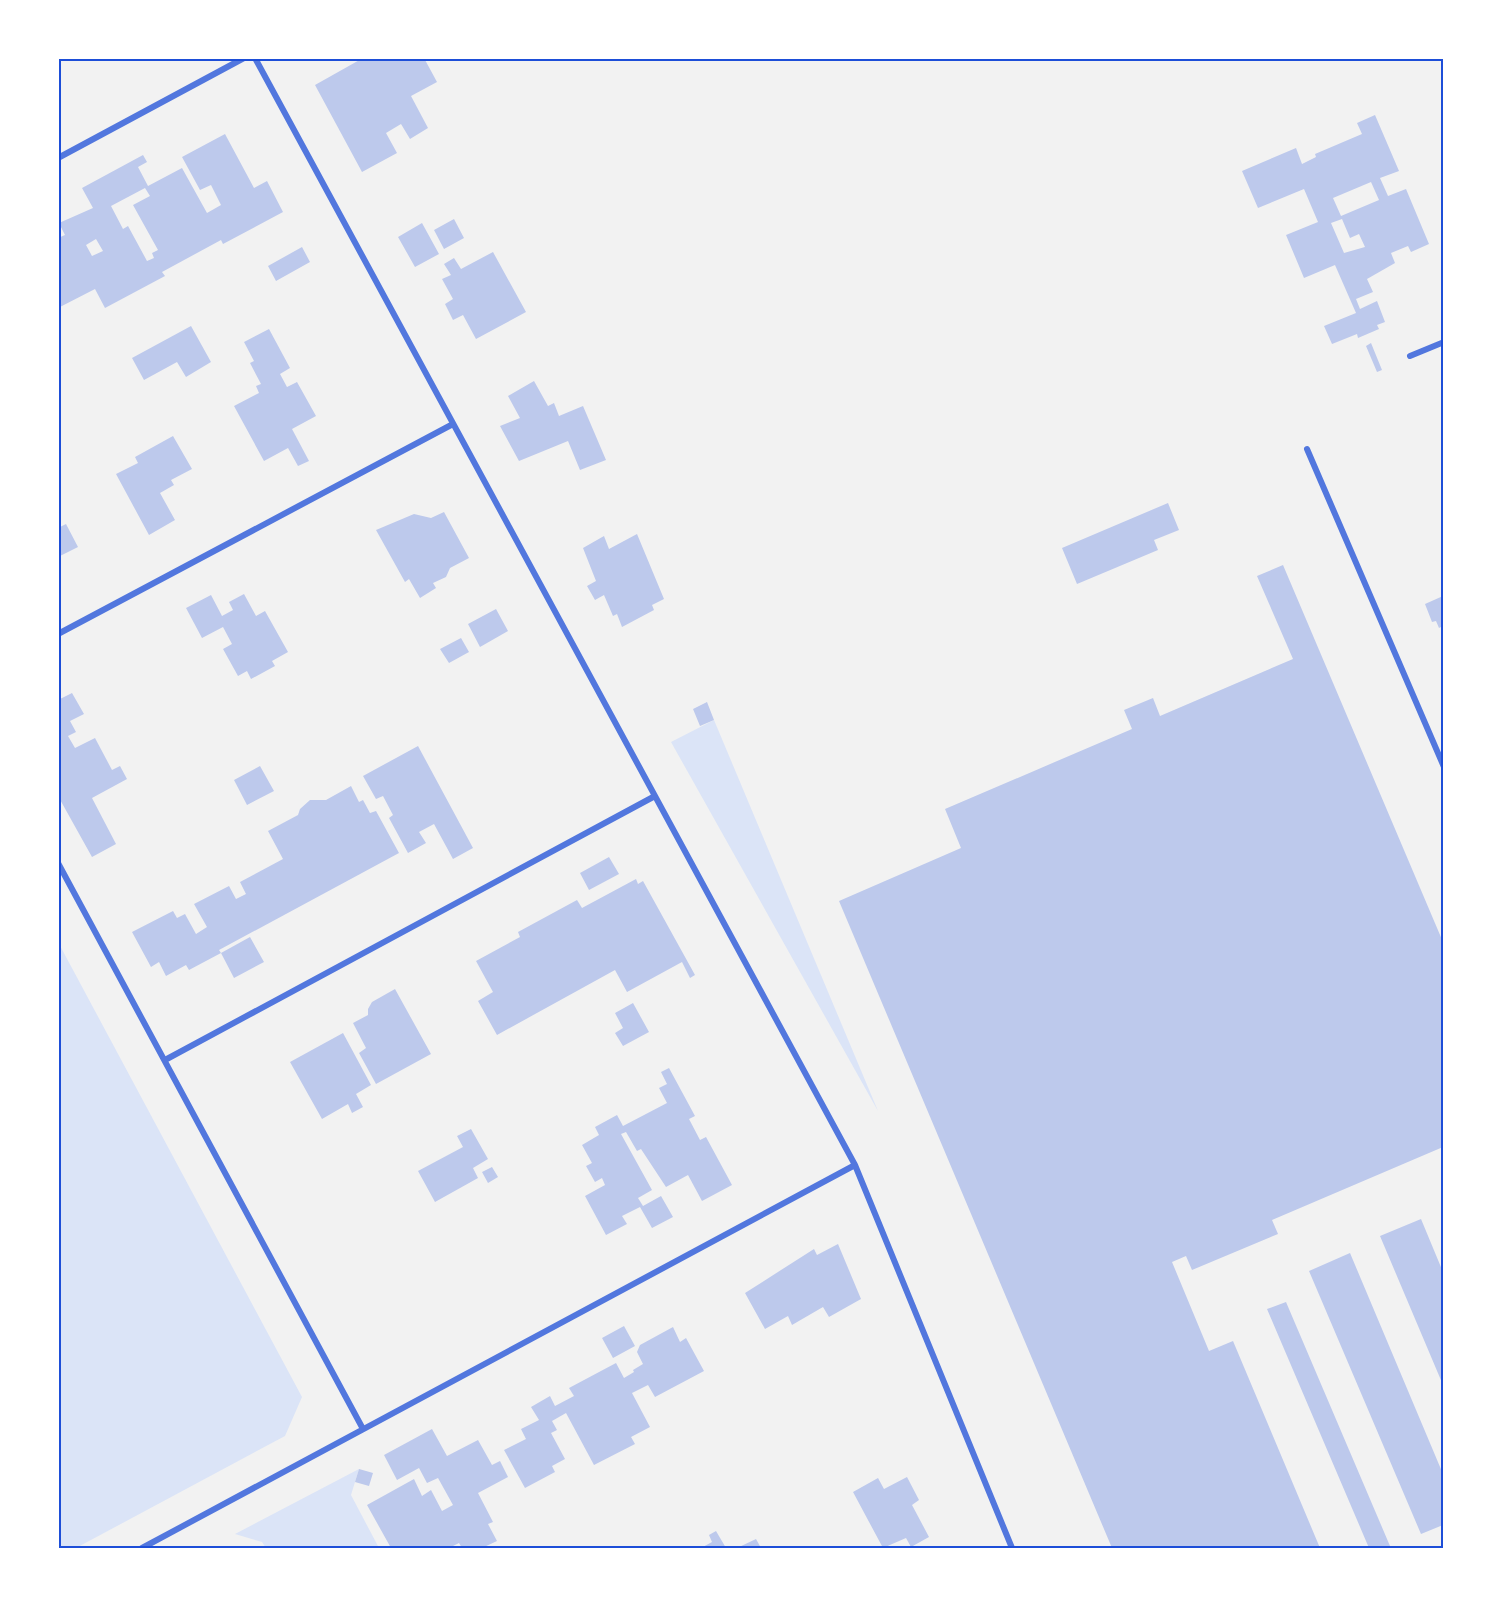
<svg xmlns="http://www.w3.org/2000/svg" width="1502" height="1607" font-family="'Sofia Sans Condensed',sans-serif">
<rect width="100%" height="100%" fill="#f2f2f2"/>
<path fill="#dbe4f7" d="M 714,720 L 878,1111 L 671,742 Z
M 58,942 L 302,1397 L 285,1436 L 76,1548 L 58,1548 Z
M 359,1469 L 351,1495 L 379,1548 L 266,1548 L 262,1542 L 235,1534 Z"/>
<path fill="#bdc9ec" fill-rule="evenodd" d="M 363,58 L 366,61 L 424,58 L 437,82 L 411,96 L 428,128 L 410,139 L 401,124 L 386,133 L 397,153 L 362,172 L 315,85 Z
M 1375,115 L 1399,171 L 1380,178 L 1388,196 L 1406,189 L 1429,244 L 1411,252 L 1408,246 L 1391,253 L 1395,263 L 1367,279 L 1373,292 L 1356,299 L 1360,309 L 1377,301 L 1385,322 L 1377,325 L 1379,329 L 1358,338 L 1357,334 L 1332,344 L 1324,326 L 1356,313 L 1335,265 L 1304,278 L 1286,235 L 1318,222 L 1304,189 L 1258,208 L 1242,171 L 1296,148 L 1302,164 L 1316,157 L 1315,154 L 1362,134 L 1357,123 ZM 1371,182 L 1379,200 L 1341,216 L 1333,198 ZM 1342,219 L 1350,238 L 1359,234 L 1365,247 L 1344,253 L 1331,223 Z
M 225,134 L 254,188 L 267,181 L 283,212 L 223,244 L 221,240 L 162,272 L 165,276 L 105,308 L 95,289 L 58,308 L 58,238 L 65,235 L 59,223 L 93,208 L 82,188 L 143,155 L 147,162 L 138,167 L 148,186 L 182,168 L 207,213 L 221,205 L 211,185 L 200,190 L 182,157 ZM 145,188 L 150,196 L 133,205 L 158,250 L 152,253 L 154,258 L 147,261 L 128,226 L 123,229 L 111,206 ZM 96,239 L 103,251 L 92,256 L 86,245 Z
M 454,219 L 464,238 L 444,249 L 434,230 Z
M 422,223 L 439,254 L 415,267 L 398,237 Z
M 302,247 L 310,262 L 276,281 L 268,266 Z
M 493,252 L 526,312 L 476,339 L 463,315 L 453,320 L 445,304 L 453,299 L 442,279 L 451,275 L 444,264 L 454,258 L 461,269 Z
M 191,326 L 211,362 L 186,377 L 177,362 L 144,380 L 132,358 Z
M 269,329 L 290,368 L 280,374 L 287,387 L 297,382 L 316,416 L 292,429 L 309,461 L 298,466 L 288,448 L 264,461 L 234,406 L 259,393 L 256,386 L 261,384 L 250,363 L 254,361 L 244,342 Z
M 1371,343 L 1382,370 L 1377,372 L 1366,346 Z
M 534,381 L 548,406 L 554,403 L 559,416 L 583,406 L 606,460 L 580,470 L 568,441 L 519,461 L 500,426 L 520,418 L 508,396 Z
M 173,436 L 192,469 L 171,480 L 174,485 L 160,493 L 175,520 L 149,535 L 116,474 L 138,463 L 135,457 Z
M 1168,503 L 1179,530 L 1154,540 L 1158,550 L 1077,584 L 1062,548 Z
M 444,512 L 469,558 L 450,568 L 446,577 L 433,583 L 436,588 L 420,598 L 409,579 L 405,582 L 376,530 L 414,514 L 431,518 Z
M 66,524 L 78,547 L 58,557 L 58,528 Z
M 637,534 L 664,599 L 652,605 L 654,610 L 622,627 L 617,614 L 613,616 L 604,595 L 595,600 L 587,586 L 596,581 L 583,548 L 604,536 L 609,549 Z
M 1283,565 L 1443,942 L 1443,1147 L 1272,1220 L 1278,1234 L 1192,1270 L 1186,1256 L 1172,1262 L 1209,1351 L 1233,1341 L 1320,1548 L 1112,1548 L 839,901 L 961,848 L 945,809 L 1132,729 L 1124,710 L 1153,698 L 1160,716 L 1293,659 L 1257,576 Z
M 244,594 L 256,616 L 265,611 L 288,652 L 272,661 L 275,666 L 251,679 L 247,671 L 238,676 L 223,649 L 232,644 L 223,627 L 202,638 L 186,608 L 211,595 L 222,616 L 233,610 L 229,602 Z
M 1443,596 L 1443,626 L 1439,628 L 1436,621 L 1432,622 L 1425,604 Z
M 496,609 L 508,631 L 480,647 L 468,624 Z
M 461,638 L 469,652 L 449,663 L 440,649 Z
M 72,693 L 84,714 L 70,721 L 76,732 L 68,736 L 75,748 L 95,738 L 112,770 L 120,766 L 127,779 L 92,798 L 116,844 L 92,857 L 58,796 L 58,700 Z
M 707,702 L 714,720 L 700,726 L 693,709 Z
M 418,746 L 473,848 L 453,859 L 434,824 L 419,832 L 426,843 L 408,853 L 389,818 L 393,815 L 383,796 L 376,799 L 363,776 Z
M 260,766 L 274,791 L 247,805 L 234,780 Z
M 351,786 L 359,802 L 363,800 L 370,813 L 376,811 L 399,853 L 219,950 L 221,953 L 250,937 L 264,962 L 234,978 L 221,953 L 189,970 L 186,965 L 166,976 L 159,962 L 151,967 L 132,932 L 173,911 L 177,918 L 185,914 L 196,934 L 207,927 L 194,904 L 229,886 L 236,899 L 246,894 L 240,882 L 283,859 L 268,831 L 298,815 L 300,809 L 310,800 L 326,800 Z
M 609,857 L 619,874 L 589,890 L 580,873 Z
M 636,879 L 638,884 L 643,881 L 695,975 L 690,978 L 682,962 L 627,992 L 615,970 L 497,1035 L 478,1001 L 493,992 L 476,961 L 520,937 L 518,932 L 577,900 L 582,908 Z
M 395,989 L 431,1054 L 376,1084 L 359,1053 L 366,1048 L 353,1023 L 368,1015 L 368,1009 L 372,1002 Z
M 633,1003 L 649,1032 L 623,1046 L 615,1033 L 623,1028 L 615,1013 Z
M 343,1033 L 371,1085 L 356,1094 L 363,1107 L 352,1113 L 348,1104 L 322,1119 L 290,1062 Z
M 669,1068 L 695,1116 L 689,1119 L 700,1140 L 706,1137 L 732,1185 L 702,1201 L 688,1175 L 666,1187 L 641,1149 L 637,1151 L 626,1132 L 621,1134 L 652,1190 L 638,1198 L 643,1206 L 661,1196 L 673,1217 L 652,1228 L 640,1207 L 622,1216 L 627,1224 L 606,1235 L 585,1196 L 605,1185 L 602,1178 L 595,1182 L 586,1166 L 592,1163 L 582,1145 L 599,1135 L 595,1127 L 617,1115 L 623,1126 L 667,1103 L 659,1088 L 667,1084 L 661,1072 Z
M 471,1129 L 488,1159 L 473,1168 L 478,1178 L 435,1202 L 418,1171 L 463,1147 L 457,1136 Z
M 492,1167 L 498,1177 L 488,1183 L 482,1172 Z
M 1421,1219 L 1443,1272 L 1443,1385 L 1380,1236 Z
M 838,1244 L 861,1299 L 829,1317 L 823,1307 L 792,1325 L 788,1316 L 765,1329 L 745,1293 L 814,1249 L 817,1255 Z
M 1350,1253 L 1443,1474 L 1443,1525 L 1421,1534 L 1309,1271 Z
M 1286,1302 L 1390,1546 L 1383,1548 L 1369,1548 L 1267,1309 Z
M 624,1326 L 635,1346 L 613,1358 L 602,1338 Z
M 673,1327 L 680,1342 L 686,1338 L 704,1371 L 655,1397 L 648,1385 L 632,1393 L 650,1427 L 631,1437 L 635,1444 L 594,1465 L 566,1413 L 552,1421 L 557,1430 L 551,1433 L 565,1459 L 552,1466 L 555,1472 L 525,1488 L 504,1450 L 526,1439 L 521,1429 L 539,1420 L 531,1407 L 550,1396 L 555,1406 L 574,1396 L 569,1388 L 616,1363 L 624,1378 L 634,1372 L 633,1370 L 643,1364 L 637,1352 L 640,1345 Z
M 432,1429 L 447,1456 L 478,1440 L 492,1465 L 500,1461 L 508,1477 L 478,1493 L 493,1522 L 488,1524 L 497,1541 L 482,1548 L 462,1548 L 459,1543 L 449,1548 L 391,1548 L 367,1505 L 414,1479 L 422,1496 L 431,1490 L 442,1511 L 453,1505 L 438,1478 L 427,1483 L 419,1468 L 397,1480 L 384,1455 Z
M 359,1469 L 373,1473 L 369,1486 L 355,1482 Z
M 907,1477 L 919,1500 L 912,1505 L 929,1537 L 911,1547 L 906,1538 L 883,1548 L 853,1492 L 878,1478 L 884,1489 Z
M 716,1531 L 726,1548 L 701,1548 L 712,1542 L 709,1535 Z
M 756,1539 L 761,1548 L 737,1548 Z"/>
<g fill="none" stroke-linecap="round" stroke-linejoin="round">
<path stroke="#5277de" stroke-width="6" d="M 255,58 L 855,1165 L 1012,1548
M 58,158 L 244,58
M 1410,356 L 1444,342
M 1307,449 L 1444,767
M 58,634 L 453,424
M 58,863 L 363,1429
M 165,1060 L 655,796
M 142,1548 L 855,1165"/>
</g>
<rect width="1502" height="1607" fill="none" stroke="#ffffff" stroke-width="120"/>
<rect x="60" y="60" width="1382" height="1487" fill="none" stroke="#1d4ed8" stroke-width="2"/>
</svg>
